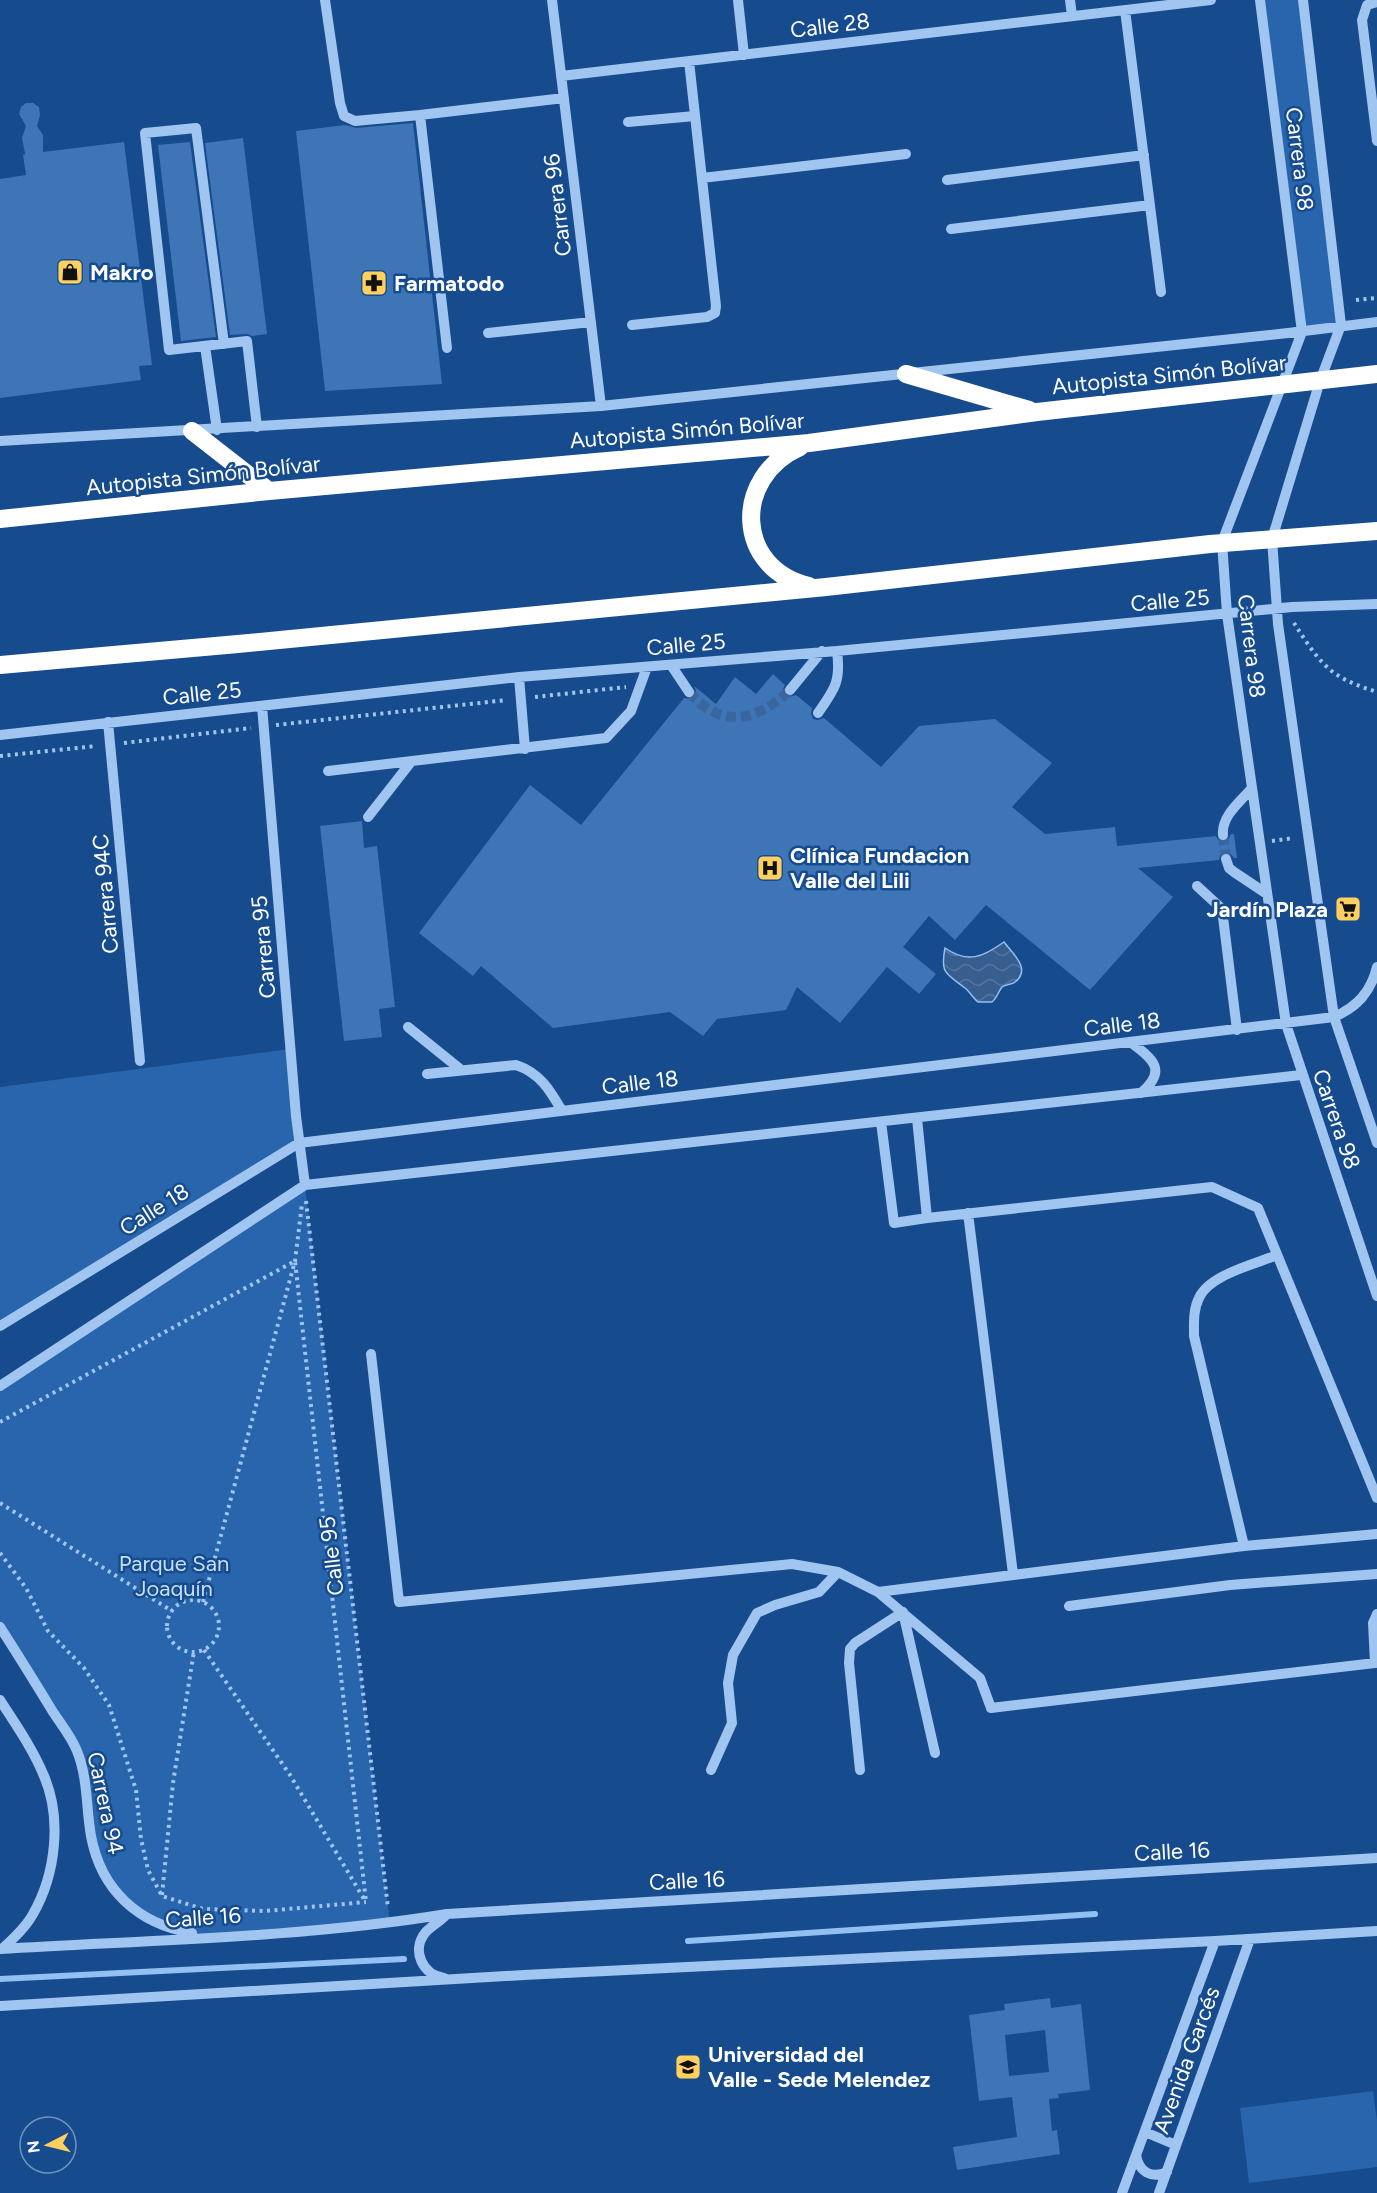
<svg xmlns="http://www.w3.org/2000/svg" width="1377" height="2193" font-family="Figtree,sans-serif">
<defs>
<pattern id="water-waves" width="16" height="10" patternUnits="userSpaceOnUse" patternTransform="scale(1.5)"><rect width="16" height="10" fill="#375e8f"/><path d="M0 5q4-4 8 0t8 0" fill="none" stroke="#5576a0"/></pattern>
</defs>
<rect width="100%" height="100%" fill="#164b8d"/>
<path fill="#2865ac" d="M 1260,0 L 1303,0 L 1341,325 L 1302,332 Z
M 291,1049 L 299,1143 L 0,1326 L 0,1087 Z
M 305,1185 L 390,1923 L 213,1937 L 180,1931 L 138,1914 L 100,1868 L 77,1749 L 0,1627 L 0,1386 Z
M 1373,2091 L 1377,2121 L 1377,2167 L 1249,2183 L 1240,2108 Z"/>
<path fill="url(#water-waves)" stroke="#92c0f3" stroke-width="1.5" d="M 1004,942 C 1012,953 1032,969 1015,982 C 1012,985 1006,984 1002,987 C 998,992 997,998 992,1002 L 978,1002 C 973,998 970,992 965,988 C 946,973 940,974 945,948 C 968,964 983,957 1004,942 Z"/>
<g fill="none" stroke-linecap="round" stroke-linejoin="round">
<path stroke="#92c0f3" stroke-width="6" d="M 688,1941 L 1095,1914
M 0,1979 L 404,1959"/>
</g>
<path fill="#3e75b6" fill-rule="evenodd" d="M 26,103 L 33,103 L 39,107 L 40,115 L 37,126 L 43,135 L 43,152 L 124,142 L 152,365 L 139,366 L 141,380 L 0,398 L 0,179 L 26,175 L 23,155 L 25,154 L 22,138 L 26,126 L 19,114 L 21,107 Z
M 413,123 L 442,384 L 325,391 L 296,131 L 345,125 L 356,128 Z
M 243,138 L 267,334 L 252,336 L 247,334 L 230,335 L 205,143 Z
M 190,142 L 216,337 L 181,341 L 158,145 Z
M 773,674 L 785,685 L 783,689 L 785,695 L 789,697 L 796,695 L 812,708 L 811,713 L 813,719 L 818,720 L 824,718 L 881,767 L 919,726 L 995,719 L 1052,763 L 1012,807 L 1045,834 L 1115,827 L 1117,846 L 1216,836 L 1219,841 L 1223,842 L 1229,839 L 1231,834 L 1234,834 L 1237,858 L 1234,858 L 1230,853 L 1224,852 L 1220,855 L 1219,860 L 1138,868 L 1173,897 L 1090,990 L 986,905 L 955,940 L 929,916 L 903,947 L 936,974 L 919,994 L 887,967 L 840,1023 L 797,987 L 786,1010 L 717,1019 L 703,1036 L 670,1012 L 553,1028 L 481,966 L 473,976 L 419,933 L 530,785 L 581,825 L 684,698 L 690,699 L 695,696 L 696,691 L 694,686 L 716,704 L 735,677 L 756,694 Z
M 362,821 L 364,848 L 377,846 L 395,1007 L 379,1009 L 382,1037 L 344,1041 L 320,826 Z
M 1050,1998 L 1051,2008 L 1081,2004 L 1090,2090 L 1058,2094 L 1059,2098 L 1049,2099 L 1052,2131 L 1057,2130 L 1060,2154 L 957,2170 L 953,2147 L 1017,2137 L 1012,2097 L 979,2101 L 969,2015 L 1005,2010 L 1004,2004 ZM 1045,2030 L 1049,2072 L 1009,2076 L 1005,2035 Z"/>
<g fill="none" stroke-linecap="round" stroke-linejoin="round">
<path stroke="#39669e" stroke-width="10" stroke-dasharray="10 5" stroke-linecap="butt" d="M 689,692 C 722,730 757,721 790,690
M 1223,835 L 1226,859"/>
<path stroke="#a0c5f0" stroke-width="4" stroke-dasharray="3 4.5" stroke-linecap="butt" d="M 1356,300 L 1377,298
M 1294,623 C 1305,640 1317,660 1333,672 C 1346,682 1362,687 1377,692
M 535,697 L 626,687
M 276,725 L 507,700
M 124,743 L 251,728
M 0,756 L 96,746
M 1272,841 L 1294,838
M 306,1201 L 388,1908
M 0,1422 L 295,1261 L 366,1902
M 0,1503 L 172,1611
M 0,1553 L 26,1588 L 48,1631 L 84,1668 L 109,1705 L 136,1790 L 141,1839 L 148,1870 L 162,1896 L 203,1909 L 265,1911 L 366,1902
M167 1626a26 26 0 1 1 52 0a26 26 0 1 1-52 0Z
M 203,1602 L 295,1261 L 302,1204
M 204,1650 L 290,1775 L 364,1899
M 162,1895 L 173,1783 L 194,1651"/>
<path stroke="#a0c5f0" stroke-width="10" d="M 325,0 L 340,103 L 344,116 L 355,121 L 420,115 L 447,348
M 552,0 L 601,406
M 738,0 L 744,55
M 1070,0 L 1072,16
M 1260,0 L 1302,332 L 1222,542 L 1227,614 L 1286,1024 L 1377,1296
M 1303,0 L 1341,325 L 1320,381 L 1272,539 L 1278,624 L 1334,1017 L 1377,1143
M 1377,2 L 1367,5 L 1362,20 L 1377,141
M 1125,10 L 1161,292
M 561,76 L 1211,0
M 420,115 L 564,98
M 628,122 L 695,116
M 702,178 L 906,154
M 947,180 L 1144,155
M 951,229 L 1150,205
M 632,325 L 707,317 L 715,313 L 716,306 L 689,61
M 488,333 L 591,322
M 224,344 L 196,128 L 145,133 L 169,350 L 247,341 L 257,427
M 205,346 L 217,430
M 0,441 L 601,406 L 1288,333 L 1377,322
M 671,665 L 689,692
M 519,677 L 525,749
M 790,690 L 822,651
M 262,706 L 296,1116 L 305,1185
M 818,713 C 835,689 841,681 837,651
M 108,722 L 140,1061
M 0,735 L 519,677 L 837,651 L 1292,607 L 1377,604
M 328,771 L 606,738 L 631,711 L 647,667
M 368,817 L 411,762
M 1223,835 C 1221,816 1241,801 1252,788
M 1226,859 L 1229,868 L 1234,872 L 1267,894
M 1197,886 L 1222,909 L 1237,1030
M 408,1027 L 460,1069
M 1130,1042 C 1153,1059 1168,1070 1141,1093
M 427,1074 L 516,1065 C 540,1073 550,1090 562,1111
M 917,1118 L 927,1218 L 1212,1187 L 1258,1208 L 1377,1498
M 881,1122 L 894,1223 L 927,1218
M 968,1213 L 1013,1574
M 0,1326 L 299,1143 L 1334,1017 C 1357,1007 1371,992 1377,967
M 371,1354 L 399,1602 L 792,1564 L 838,1572 L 878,1592 L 980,1678 L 991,1708 L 1375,1663 L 1373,1623 L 1377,1614
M 0,1386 L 305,1185 L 1301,1075
M 1244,1546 L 1194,1336 C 1194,1323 1193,1310 1199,1298 C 1209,1275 1255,1264 1277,1255
M 878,1592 L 1244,1546 L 1377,1534
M 1069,1606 L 1230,1585 L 1377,1574
M 0,1627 C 18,1655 36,1684 53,1712 C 61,1724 72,1738 77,1751 C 88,1778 86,1808 91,1836 C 101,1890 138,1924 192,1933
M 0,1700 C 16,1725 33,1749 44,1776 C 62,1818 56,1874 33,1914 C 26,1927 14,1938 3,1948
M 711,1770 L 732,1723 L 728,1683 L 733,1655 L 757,1613 L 775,1605 L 819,1592 L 838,1572
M 860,1770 L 849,1663 L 850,1649 L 855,1643 L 903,1612 L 935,1753
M 0,1949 C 149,1940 300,1938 447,1914 L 1377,1858
M 444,1978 C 423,1975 411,1951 425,1933 C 431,1926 440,1922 447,1914
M 0,2006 L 524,1975 L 1215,1941 L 1377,1931
M 1145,2132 L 1176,2145
M 1136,2155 C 1139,2172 1151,2179 1167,2172
M 1122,2193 L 1215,1941
M 1159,2193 L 1250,1939"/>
<path stroke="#fff" stroke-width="18" d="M 906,374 L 1029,410
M 192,431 L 269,491
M 800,447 C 732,477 735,569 809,586
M 0,519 L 269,491 L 809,443 L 1037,412 L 1377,374
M 0,665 L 238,644 L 826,587 L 1210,544 L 1377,531"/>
</g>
<defs>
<symbol id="shop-square" viewBox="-11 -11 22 22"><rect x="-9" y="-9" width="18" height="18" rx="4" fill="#ffcf5f" stroke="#164b8d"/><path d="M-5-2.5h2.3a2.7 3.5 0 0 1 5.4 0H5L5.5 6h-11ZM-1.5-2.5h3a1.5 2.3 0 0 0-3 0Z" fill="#111"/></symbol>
<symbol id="pharmacy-square" viewBox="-11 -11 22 22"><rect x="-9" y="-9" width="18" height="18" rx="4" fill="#ffcf5f" stroke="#164b8d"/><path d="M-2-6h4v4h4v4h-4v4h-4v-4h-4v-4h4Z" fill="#111"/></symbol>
<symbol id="hospital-square" viewBox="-11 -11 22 22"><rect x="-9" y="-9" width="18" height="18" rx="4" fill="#ffcf5f" stroke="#164b8d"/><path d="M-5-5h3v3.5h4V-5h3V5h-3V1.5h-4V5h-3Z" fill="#111"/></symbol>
<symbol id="supermarket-square" viewBox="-11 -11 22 22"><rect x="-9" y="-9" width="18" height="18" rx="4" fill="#ffcf5f" stroke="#164b8d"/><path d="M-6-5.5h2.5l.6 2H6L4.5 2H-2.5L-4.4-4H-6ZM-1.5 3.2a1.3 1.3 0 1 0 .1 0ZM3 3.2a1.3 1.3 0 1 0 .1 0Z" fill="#111"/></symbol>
<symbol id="university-square" viewBox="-11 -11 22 22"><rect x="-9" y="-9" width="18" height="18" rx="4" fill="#ffcf5f" stroke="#164b8d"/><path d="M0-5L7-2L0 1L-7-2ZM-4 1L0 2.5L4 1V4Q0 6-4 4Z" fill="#111"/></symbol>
</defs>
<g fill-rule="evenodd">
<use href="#shop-square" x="55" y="257" width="30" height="30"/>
<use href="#pharmacy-square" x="359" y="268" width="30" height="30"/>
<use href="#hospital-square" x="755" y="853" width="30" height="30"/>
<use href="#supermarket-square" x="1333" y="894" width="30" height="30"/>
<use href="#university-square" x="673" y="2052" width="30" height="30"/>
</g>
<g text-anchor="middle" stroke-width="5" stroke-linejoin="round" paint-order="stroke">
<g font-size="22" fill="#fff" stroke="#164b8d">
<text transform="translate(830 25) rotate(-7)" y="8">Calle 28</text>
<text transform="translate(1300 159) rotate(83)" y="8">Carrera 98</text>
<text transform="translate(557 205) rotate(-97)" y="8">Carrera 96</text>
<text transform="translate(1169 374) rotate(-6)" y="8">Autopista Simón Bolívar</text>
<text transform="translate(687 430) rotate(-5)" y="8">Autopista Simón Bolívar</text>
<text transform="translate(203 475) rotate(-6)" y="8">Autopista Simón Bolívar</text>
<text transform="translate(1170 600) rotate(-5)" y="8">Calle 25</text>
<text transform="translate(686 644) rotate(-5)" y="8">Calle 25</text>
<text transform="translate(1252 646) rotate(83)" y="8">Carrera 98</text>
<text transform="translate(202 693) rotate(-6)" y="8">Calle 25</text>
<text transform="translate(105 894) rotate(-95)" y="8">Carrera 94C</text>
<text transform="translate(263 947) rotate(-95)" y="8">Carrera 95</text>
<text transform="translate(1122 1024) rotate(-7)" y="8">Calle 18</text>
<text transform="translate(640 1082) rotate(-7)" y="8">Calle 18</text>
<text transform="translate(1337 1119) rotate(71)" y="8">Carrera 98</text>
<text transform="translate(154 1209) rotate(-32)" y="8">Calle 18</text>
<text transform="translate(331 1556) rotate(-97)" y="8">Calle 95</text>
<text transform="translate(106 1803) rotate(78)" y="8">Carrera 94</text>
<text transform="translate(1172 1851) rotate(-3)" y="8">Calle 16</text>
<text transform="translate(687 1880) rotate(-3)" y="8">Calle 16</text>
<text transform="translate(203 1917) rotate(-4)" y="8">Calle 16</text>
<text transform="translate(1186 2060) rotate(-70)" y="8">Avenida Garcés</text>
</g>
<g font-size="22" font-weight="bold" fill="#fff" stroke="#164b8d" text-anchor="start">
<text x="90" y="280">Makro</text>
<text x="394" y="291">Farmatodo</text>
<text x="790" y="863">Clínica Fundacion<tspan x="790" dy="25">Valle del Lili</tspan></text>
<text x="1328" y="917" text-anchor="end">Jardín Plaza</text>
<text x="708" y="2062">Universidad del<tspan x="708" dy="25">Valle - Sede Melendez</tspan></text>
</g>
<g font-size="22" fill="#c7dffb" stroke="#164b8d">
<text x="174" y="1571">Parque San<tspan x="174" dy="25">Joaquín</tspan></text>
</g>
</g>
<g transform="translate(48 2145) rotate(263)"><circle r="28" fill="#164b8d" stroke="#7393bb" stroke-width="1.5"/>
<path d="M0-4.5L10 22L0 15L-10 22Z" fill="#ffcf5f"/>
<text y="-9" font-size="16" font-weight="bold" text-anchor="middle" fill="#ffffff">N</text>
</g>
</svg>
